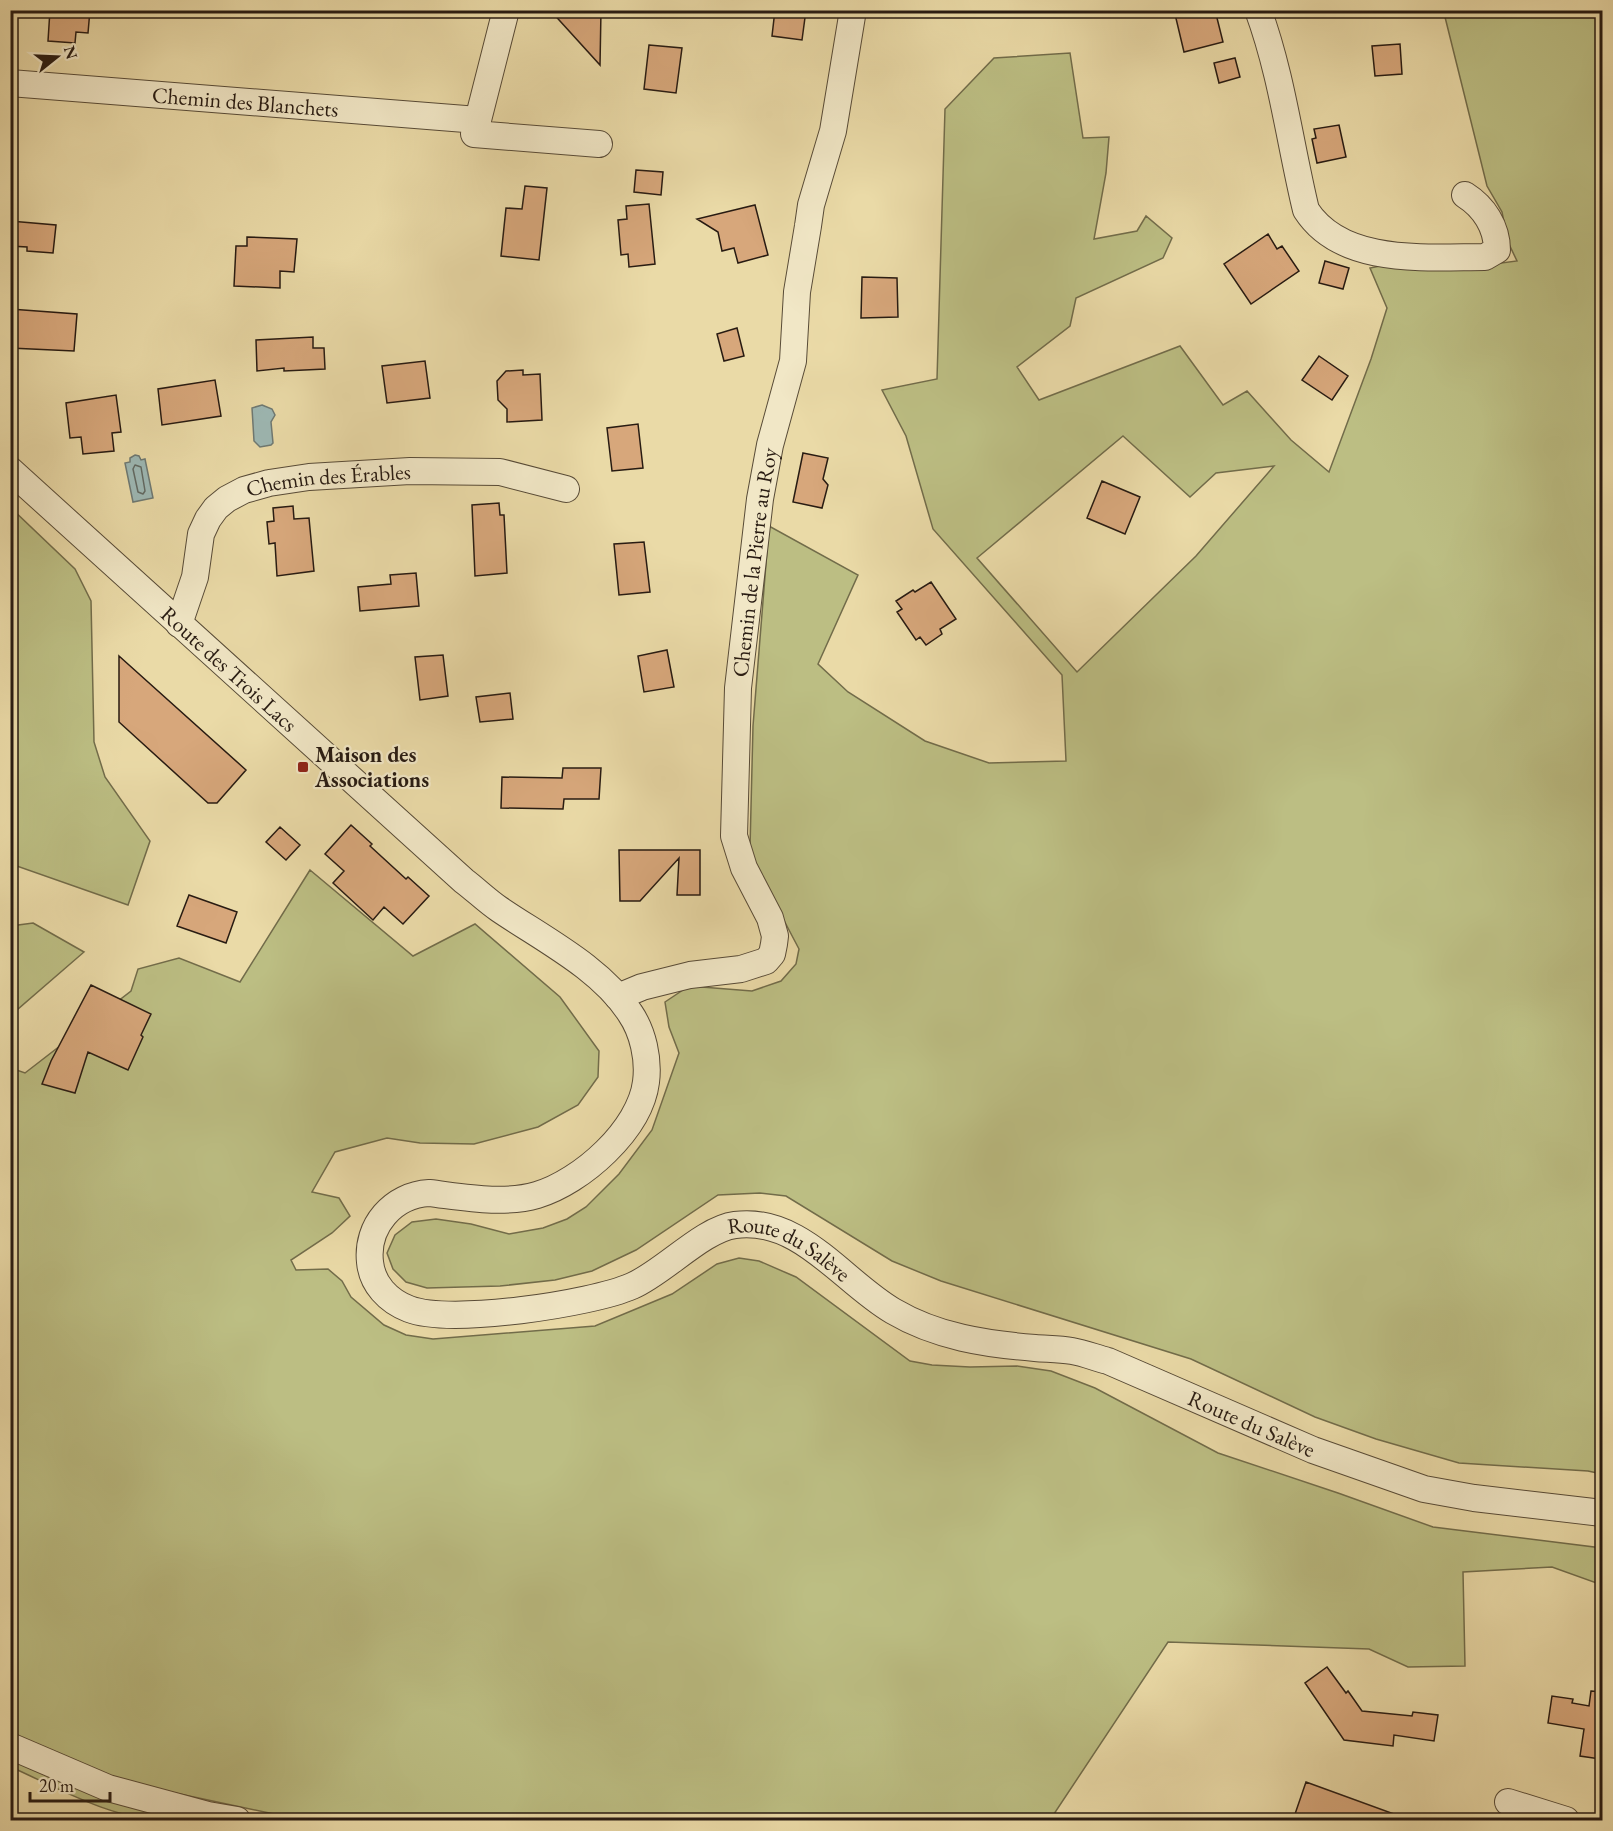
<svg xmlns="http://www.w3.org/2000/svg" width="1613" height="1831" font-family="'EB Garamond',serif">
<rect width="100%" height="100%" fill="#eadaa7"/>
<filter id="stains"><feTurbulence type="fractalNoise" baseFrequency=".00333" numOctaves="4"/><feColorMatrix values="0 0 0 0 .2 0 0 0 0 .09 0 0 0 0 .02 0 0 0 .5 -.17"/></filter>
<radialGradient id="worn" r=".72"><stop offset=".6" stop-color="#630" stop-opacity="0"/><stop offset="1" stop-color="#630" stop-opacity=".3"/></radialGradient>
<path fill="#bcbe83" stroke="#726c4a" stroke-width="1.5" fill-rule="evenodd" d="M 1434,11 L 1602,11 L 1602,1474 L 1588,1471 L 1459,1463 L 1376,1439 L 1315,1417 L 1191,1359 L 941,1281 L 892,1261 L 786,1196 L 760,1193 L 718,1195 L 636,1250 L 592,1271 L 555,1280 L 500,1286 L 427,1288 L 406,1282 L 393,1269 L 387,1253 L 395,1235 L 412,1222 L 436,1219 L 471,1224 L 509,1234 L 543,1228 L 567,1219 L 586,1207 L 619,1174 L 652,1130 L 679,1053 L 669,1027 L 665,1002 L 689,986 L 752,991 L 781,981 L 796,964 L 799,949 L 758,871 L 750,848 L 753,726 L 769,526 L 858,575 L 818,664 L 848,692 L 925,741 L 989,763 L 1066,761 L 1062,675 L 933,529 L 906,436 L 882,390 L 937,379 L 945,109 L 994,58 L 1070,53 L 1083,138 L 1109,137 L 1106,173 L 1094,239 L 1137,231 L 1146,216 L 1172,238 L 1163,258 L 1076,298 L 1070,326 L 1017,367 L 1039,400 L 1180,346 L 1223,405 L 1247,391 L 1291,440 L 1329,472 L 1371,359 L 1387,308 L 1370,268 L 1390,264 L 1471,267 L 1517,261 L 1508,242 L 1502,212 L 1487,186 L 1444,13 ZM 1123,436 L 1190,497 L 1216,473 L 1274,466 L 1196,556 L 1077,672 L 977,558 Z
M 10,507 L 75,569 L 91,601 L 94,742 L 105,777 L 150,841 L 128,905 L 11,864 Z
M 310,870 L 413,956 L 475,924 L 560,997 L 599,1051 L 598,1077 L 578,1105 L 538,1127 L 474,1144 L 420,1143 L 387,1138 L 335,1152 L 312,1192 L 339,1198 L 350,1216 L 332,1233 L 291,1260 L 296,1270 L 328,1269 L 342,1281 L 351,1297 L 384,1325 L 406,1335 L 433,1339 L 595,1326 L 672,1294 L 717,1264 L 739,1258 L 759,1261 L 796,1277 L 910,1361 L 932,1365 L 970,1367 L 1017,1366 L 1051,1371 L 1095,1388 L 1218,1453 L 1338,1493 L 1433,1527 L 1602,1548 L 1602,1585 L 1552,1567 L 1463,1572 L 1465,1666 L 1408,1667 L 1369,1649 L 1168,1642 L 1050,1820 L 302,1820 L 170,1792 L 165,1820 C 113,1820 58,1788 11,1767 L 11,1068 L 25,1073 L 131,991 L 138,969 L 179,958 L 240,982 Z
M 33,923 L 84,952 L 11,1015 L 11,926 Z"/>
<path fill="#9db8b4" stroke="#6e7973" stroke-width="1.5" d="M 262,405 L 272,409 L 275,415 L 271,422 L 273,443 L 271,445 L 260,447 L 254,441 L 252,408 Z
M 135,455 L 139,456 L 141,460 L 145,459 L 153,498 L 133,502 L 125,463 L 130,462 L 130,458 Z"/>
<g fill="none" stroke-linecap="round" stroke-linejoin="round">
<path stroke="#626a63" stroke-width="1.5" d="M 135,465 L 141,467 L 145,491 L 143,494 L 138,492 L 133,469 Z"/>
</g>
<path fill="#d7a77b" stroke="#281b12" stroke-width="1.5" d="M 50,10 L 90,10 L 88,33 L 76,32 L 75,43 L 48,41 Z
M 550,10 L 601,10 L 600,65 Z
M 775,10 L 806,10 L 802,40 L 772,36 Z
M 1174,10 L 1215,10 L 1223,42 L 1184,52 Z
M 1400,44 L 1402,74 L 1375,76 L 1372,46 Z
M 649,45 L 682,48 L 676,93 L 644,89 Z
M 1235,58 L 1240,77 L 1219,83 L 1214,63 Z
M 1339,125 L 1346,157 L 1317,163 L 1312,139 L 1316,138 L 1314,129 Z
M 636,170 L 663,172 L 661,195 L 634,192 Z
M 525,186 L 547,188 L 539,260 L 501,256 L 506,208 L 522,209 Z
M 649,204 L 655,264 L 629,267 L 628,254 L 621,255 L 618,220 L 627,219 L 626,206 Z
M 755,205 L 768,255 L 738,263 L 734,248 L 722,251 L 718,232 L 697,219 Z
M 10,221 L 56,225 L 53,253 L 27,251 L 27,247 L 10,246 Z
M 1268,234 L 1277,249 L 1282,246 L 1299,271 L 1251,304 L 1224,264 Z
M 247,237 L 297,239 L 294,272 L 280,271 L 280,288 L 234,286 L 236,246 L 247,246 Z
M 1325,261 L 1349,268 L 1343,289 L 1319,283 Z
M 862,277 L 897,278 L 898,317 L 861,318 Z
M 10,309 L 77,314 L 74,351 L 10,348 Z
M 737,328 L 744,356 L 724,361 L 717,334 Z
M 313,337 L 313,348 L 324,348 L 325,369 L 284,371 L 284,368 L 257,371 L 256,340 Z
M 1319,356 L 1348,376 L 1332,400 L 1302,380 Z
M 425,361 L 430,398 L 387,403 L 382,366 Z
M 523,370 L 523,375 L 540,374 L 542,420 L 507,422 L 507,409 L 498,400 L 497,381 L 506,371 Z
M 215,380 L 221,416 L 162,425 L 158,389 Z
M 116,395 L 121,432 L 112,433 L 114,451 L 83,454 L 81,437 L 70,438 L 66,403 Z
M 638,424 L 643,468 L 612,471 L 607,428 Z
M 803,453 L 828,458 L 823,479 L 828,485 L 822,508 L 793,502 Z
M 1102,481 L 1140,497 L 1125,534 L 1087,518 Z
M 499,503 L 500,515 L 504,515 L 507,573 L 475,576 L 472,505 Z
M 293,506 L 294,519 L 309,518 L 314,571 L 277,576 L 275,543 L 269,544 L 267,522 L 274,521 L 273,508 Z
M 644,542 L 650,592 L 619,595 L 614,544 Z
M 416,573 L 419,606 L 360,611 L 358,587 L 391,584 L 390,575 Z
M 931,582 L 956,619 L 940,629 L 942,634 L 926,645 L 920,637 L 916,640 L 897,612 L 902,609 L 896,601 L 913,590 L 915,592 Z
M 667,650 L 674,687 L 644,692 L 638,656 Z
M 443,655 L 448,696 L 420,700 L 415,657 Z
M 119,656 L 246,770 L 217,803 L 208,803 L 119,722 Z
M 510,693 L 513,719 L 480,722 L 476,697 Z
M 563,768 L 601,768 L 599,799 L 564,799 L 563,809 L 501,808 L 502,777 L 562,778 Z
M 351,825 L 372,844 L 370,846 L 406,879 L 408,877 L 429,896 L 403,924 L 384,907 L 373,920 L 333,883 L 344,871 L 325,854 Z
M 280,827 L 300,845 L 286,860 L 266,842 Z
M 619,850 L 700,850 L 700,895 L 677,895 L 679,858 L 640,901 L 620,901 Z
M 189,895 L 237,912 L 226,943 L 177,926 Z
M 91,985 L 151,1014 L 141,1035 L 143,1037 L 128,1070 L 88,1052 L 75,1093 L 42,1084 L 51,1061 Z
M 1327,1667 L 1346,1693 L 1348,1691 L 1362,1711 L 1412,1716 L 1413,1712 L 1438,1715 L 1434,1741 L 1394,1735 L 1393,1746 L 1344,1740 L 1305,1683 Z
M 1591,1691 L 1602,1692 L 1602,1743 L 1600,1759 L 1580,1756 L 1584,1729 L 1548,1723 L 1552,1696 L 1573,1699 L 1572,1703 L 1589,1706 Z
M 1306,1782 L 1405,1818 L 1405,1821 L 1312,1821 L 1295,1814 Z"/>
<g fill="none" stroke-linecap="round" stroke-linejoin="round">
<defs>
<g id="minor">
<path d="M 1258,10 C 1282,75 1290,144 1306,210 C 1342,266 1427,257 1485,257 L 1497,250 C 1497,227 1484,207 1465,195"/>
<path id="s1" d="M 10,83 L 478,120 L 474,134 L 599,144"/>
<path d="M 478,120 L 506,10"/>
<path id="s2" d="M 10,470 L 464,881 C 476,890 487,901 499,909 C 543,939 601,968 630,1013 C 643,1032 649,1059 646,1082 C 640,1130 581,1182 537,1195 C 503,1205 463,1197 429,1193 C 393,1195 366,1226 370,1262 C 372,1284 388,1301 409,1309 C 450,1325 591,1304 632,1286 C 663,1273 703,1229 735,1225 C 800,1216 843,1282 893,1311 C 937,1337 986,1344 1035,1348 C 1047,1349 1060,1349 1072,1351 C 1084,1353 1096,1358 1108,1361 L 1313,1450 L 1424,1489 L 1474,1498 L 1602,1513"/>
<path id="s3" d="M 179,624 L 195,577 L 201,534 L 208,519 L 216,508 L 227,499 L 244,490 L 269,483 L 309,477 L 410,471 L 500,472 L 566,489"/>
<path id="s4" d="M 618,997 L 642,987 L 690,975 L 741,969 L 766,961 L 772,954 L 774,944 L 775,936 L 770,918 L 744,868 L 734,836 L 738,688 L 760,499 L 770,445 L 793,361 L 797,292 L 808,226 L 811,205 L 833,131 L 853,10"/>
<path d="M 10,1746 L 108,1788 L 208,1815 L 237,1820"/>
<path d="M 1508,1802 L 1566,1820"/>
</g>
</defs>
<use href="#minor" stroke="#584b37" stroke-width="28"/>
<use href="#minor" stroke="#f1e7c6" stroke-width="26"/>
</g>
<rect fill="#8f2418" stroke="#f1e7c6" stroke-width="2" x="297" y="761" width="12" height="12" rx="3"/>
<g text-anchor="middle" stroke-width="4.5" stroke-linejoin="round" paint-order="stroke">
<g font-size="22" fill="#281b12" stroke="#f1e7c6">
<text dy="8" stroke="none"><textPath href="#s1" startOffset="236">Chemin des Blanchets</textPath></text>
<text dy="8" stroke="none"><textPath href="#s3" startOffset="242">Chemin des Érables</textPath></text>
<text dy="8" stroke="none"><textPath href="#s4" startOffset="564">Chemin de la Pierre au Roy</textPath></text>
<text dy="8" stroke="none"><textPath href="#s2" startOffset="296">Route des Trois Lacs</textPath></text>
<text dy="8" stroke="none"><textPath href="#s2" startOffset="1744">Route du Salève</textPath></text>
<text dy="8" stroke="none"><textPath href="#s2" startOffset="2248">Route du Salève</textPath></text>
</g>
<g font-size="22" font-weight="bold" fill="#281b12" stroke="#f1e7c6" text-anchor="start">
<text x="315" y="762">Maison des<tspan x="315" dy="25">Associations</tspan></text>
</g>
</g>
<rect width="1613" height="1831" fill="none" stroke="#eadaa7" stroke-width="36"/>
<rect x="12" y="12" width="1589" height="1807" fill="none" stroke="#281b12" stroke-width="3"/>
<rect x="18" y="18" width="1577" height="1795" fill="none" stroke="#281b12" stroke-width="1.5"/>
<g transform="translate(57 57) rotate(72)" stroke="#f1e7c6" stroke-width="4.5" paint-order="stroke">
<path d="M0-4.5L10 22L0 15L-10 22Z" fill="#281b12"/>
<text y="-9" font-size="16" font-weight="bold" text-anchor="middle" fill="#281b12">N</text>
</g>
<path d="M30 1792v9h80v-9" fill="none" stroke="#281b12" stroke-width="3"/>
<text x="39" y="1792" font-size="18" fill="#281b12" stroke="#f1e7c6" stroke-width="4.5" paint-order="stroke">20 m</text>
<rect width="100%" height="100%" filter="url(#stains)"/>
<rect width="100%" height="100%" fill="url(#worn)"/>
</svg>
